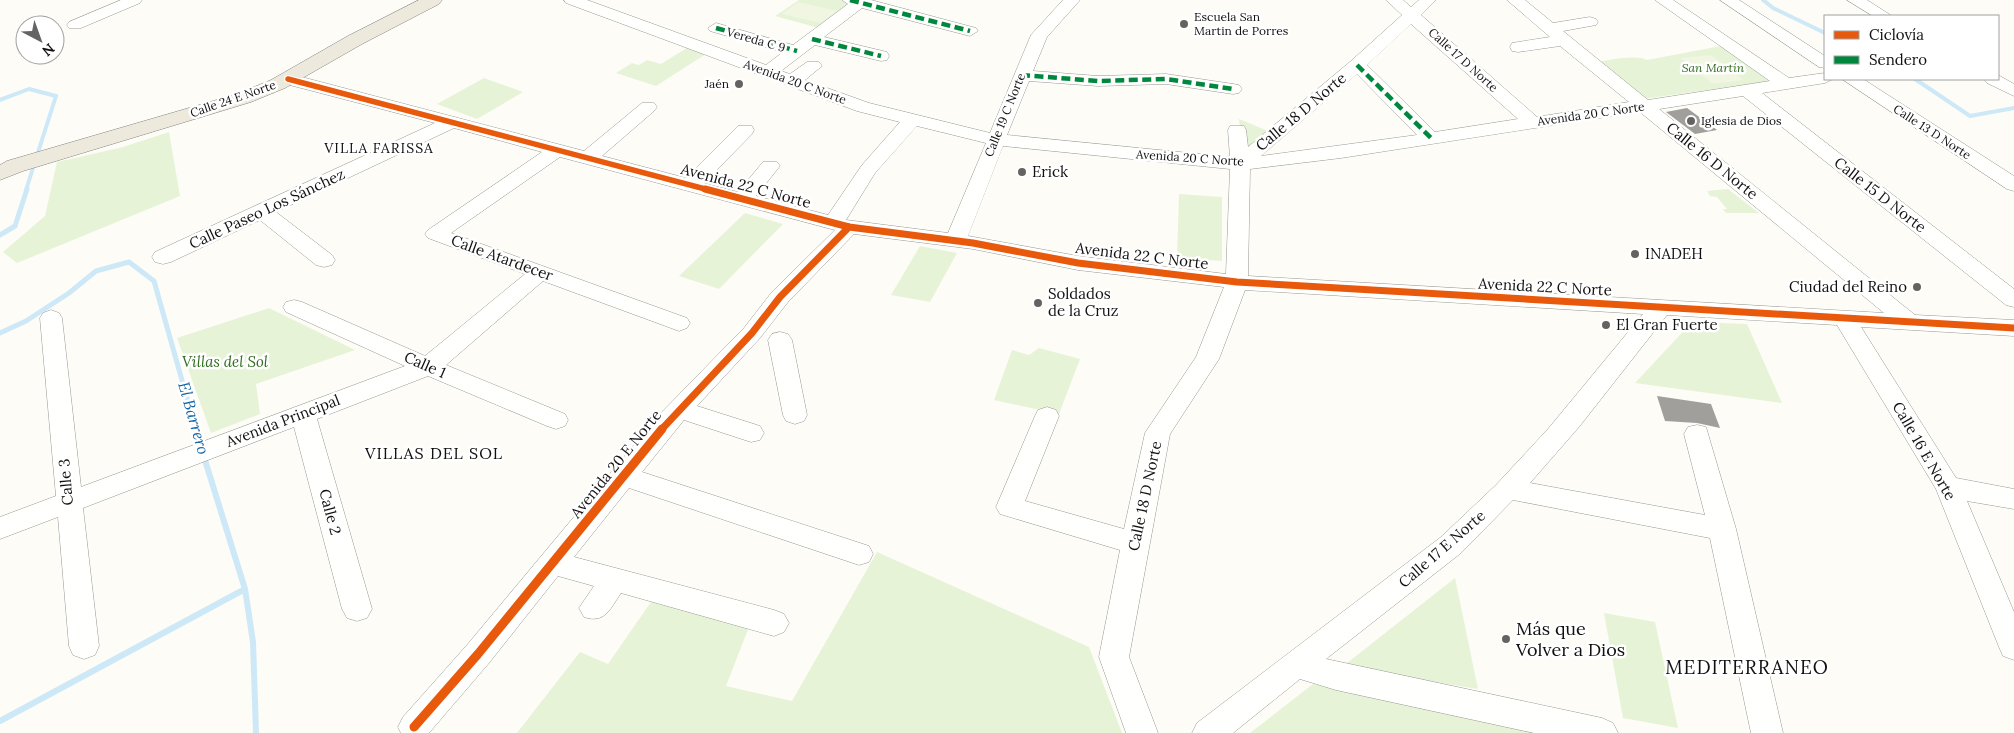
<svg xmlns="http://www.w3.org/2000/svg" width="2014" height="733" font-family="Lora,serif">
<rect width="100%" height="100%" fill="#fdfcf7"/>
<path fill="#e7f3d7" d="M 799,0 L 840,0 L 853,3 L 819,28 L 775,16 Z
M 690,46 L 709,52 L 656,86 L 616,73 L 632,63 L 639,65 L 647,60 L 661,64 Z
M 1721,46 L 1771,81 L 1643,99 L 1597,62 C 1608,60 1638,54 1647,60 Z
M 484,78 L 523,92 L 477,119 L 437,104 Z
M 1239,119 L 1268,131 L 1246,151 L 1243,151 Z
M 169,132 L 180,196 L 17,263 L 3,252 L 45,216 L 57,162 L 123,147 Z
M 1728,189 L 1759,213 L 1726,213 L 1723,209 L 1727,209 L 1717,197 L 1710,196 L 1707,191 Z
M 1179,194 L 1222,197 L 1222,261 L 1177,258 Z
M 745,213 L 783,224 L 719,289 L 679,276 Z
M 920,246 L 957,253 L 930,302 L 891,295 Z
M 269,308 L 355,350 L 256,384 L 260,414 L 211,433 L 177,338 Z
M 1692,322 L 1747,324 L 1782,403 L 1635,383 Z
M 1039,348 L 1080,359 L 1059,414 L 994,400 L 1012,350 L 1029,355 Z
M 877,552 L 1089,647 L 1122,733 L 517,733 L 580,652 L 608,664 L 651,602 L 749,627 L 726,686 L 792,701 Z
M 1455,578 L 1478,689 L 1342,667 Z
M 1604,613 L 1655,622 L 1678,728 L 1623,718 Z
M 1313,684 L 1549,733 L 1250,733 Z"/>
<path fill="#f0f6e1" d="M 798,2 L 837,11 L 821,23 L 782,14 Z
M 1711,55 L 1743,80 L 1713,84 L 1681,58 Z"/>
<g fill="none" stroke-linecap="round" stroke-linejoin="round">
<path stroke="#cde8f7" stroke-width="4" d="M 1763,0 L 1773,8 L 1825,33
M 1915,79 L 1970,116 L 2014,108
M 0,100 L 29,89 L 56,96 L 26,190"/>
<path stroke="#cde8f7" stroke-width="5" d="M 0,235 L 15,226 L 27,189
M 0,333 L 26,321 L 69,293 L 96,271 L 129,262 L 154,281 L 196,430"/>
<path stroke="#cde8f7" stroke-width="6" d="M 196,429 L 201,448
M 204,457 L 245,589 L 253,642 L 256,733
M 0,721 L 245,589"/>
</g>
<path fill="#a19f9c" d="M 1687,108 L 1717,130 L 1695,134 L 1666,112 Z
M 1657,396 L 1711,404 L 1720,428 L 1697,423 L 1665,421 Z"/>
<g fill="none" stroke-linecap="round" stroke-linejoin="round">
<defs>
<path id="minor" d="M 121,0 L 142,0 L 140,3 L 81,28 L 69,28 L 67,25 L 69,22 Z
M 564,0 L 587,0 L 766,65 L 783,52 L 710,31 L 708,28 L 716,23 L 793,45 L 848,4 L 842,0 L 871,0 L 976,28 L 978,31 L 970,36 L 862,8 L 824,37 L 887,52 L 889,56 L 887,60 L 881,61 L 815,45 L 781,71 L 790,74 L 807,62 L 819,62 L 822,66 L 805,80 L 869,103 L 990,133 L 1031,35 L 1063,0 L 1080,0 L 1047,37 L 1033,71 L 1098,76 L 1166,74 L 1233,84 L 1239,85 L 1242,89 L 1239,93 L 1233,94 L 1166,84 L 1098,86 L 1029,81 L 1007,135 L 1230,157 L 1228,130 L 1230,126 L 1244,126 L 1246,130 L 1248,147 L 1351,61 L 1402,15 L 1386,0 L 1403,0 L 1411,7 L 1419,0 L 1436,0 L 1421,15 L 1537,117 L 1629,102 L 1560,46 L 1518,52 L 1512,51 L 1510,47 L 1512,43 L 1550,37 L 1507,0 L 1525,0 L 1553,23 L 1590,17 L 1596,19 L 1598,22 L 1596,25 L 1563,31 L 1648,100 L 1770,81 L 1655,0 L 1673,0 L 1789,78 L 1825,73 L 1825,79 L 1833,79 L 1825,83 L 1762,93 L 2014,289 L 2014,307 L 2006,305 L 1743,96 L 1659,109 L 1915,315 L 2014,320 L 2014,336 L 1861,327 L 1956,478 L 2014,489 L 2014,509 L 1967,501 L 2014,612 L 2014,660 L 2003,656 L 1999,647 L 1936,489 L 1837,325 L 1667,315 L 1579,427 L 1530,483 L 1705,515 L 1684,434 L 1688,427 L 1697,425 L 1706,427 L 1736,529 L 1783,733 L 1751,733 L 1710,538 L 1513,500 L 1461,553 L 1326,659 L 1602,718 L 1613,723 L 1618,733 L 1534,733 L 1336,690 L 1300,679 L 1233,733 L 1192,733 L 1197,723 L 1441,537 L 1496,485 L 1548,429 L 1643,314 L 1245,290 L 1219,359 L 1170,434 L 1129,657 L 1158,733 L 1126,733 L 1099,657 L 1120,550 L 1000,514 L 996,507 L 1035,416 L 1038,410 L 1047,407 L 1056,410 L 1059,416 L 1025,501 L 1124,529 L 1145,433 L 1196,357 L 1224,287 L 1078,270 L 973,249 L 854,234 L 788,302 L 760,338 L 697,406 L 760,426 L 764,433 L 760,440 L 751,442 L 684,420 L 642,472 L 869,546 L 873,554 L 869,562 L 859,565 L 629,488 L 574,557 L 774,610 L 784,614 L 789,623 L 784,632 L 774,636 L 621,593 C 610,609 605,624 584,617 L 579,608 L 594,586 L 558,576 L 489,663 L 429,733 L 401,733 L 398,727 L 403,717 L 467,645 L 659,415 L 744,328 L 772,292 L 835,230 L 560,157 L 451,233 L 687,318 L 690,323 L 687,328 L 679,331 L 671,328 L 543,281 L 446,365 L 565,414 L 568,420 L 565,426 L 556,429 L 547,426 L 428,376 L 317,419 L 372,609 L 367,618 L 357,621 L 347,618 L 342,609 L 294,427 L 83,508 L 99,646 L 95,655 L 84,659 L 73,655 L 69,646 L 58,517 L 0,539 L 0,517 L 56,496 L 40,318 L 43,313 L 51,310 L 59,313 L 62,318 L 81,487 L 405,366 L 286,312 L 283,307 L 286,302 L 294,300 L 302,302 L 425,356 L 525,274 L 428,238 L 425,234 L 428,230 L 542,152 L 454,128 L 276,212 L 332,255 L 335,260 L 332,265 L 324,267 L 316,265 L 260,220 L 171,262 L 163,264 L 155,262 L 152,257 L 155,252 L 435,123 L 282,83 L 279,79 L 282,75 L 294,75 L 584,151 L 642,103 L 654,103 L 657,107 L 654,111 L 602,156 L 686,178 L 738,126 L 752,126 L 754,130 L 752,134 L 704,183 L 738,192 L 763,162 L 777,162 L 780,166 L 756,196 L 828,215 L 862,165 L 900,122 L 857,111 L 566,3 ZM 1411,24 L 1518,119 L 1435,132 L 1367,65 ZM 1357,74 L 1417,135 L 1261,156 ZM 1640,112 L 1884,313 L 1248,276 L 1250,169 L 1341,158 ZM 917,126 L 986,143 L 948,233 L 846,220 L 875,173 ZM 1003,146 L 1230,169 L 1226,274 L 1078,256 L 968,236 Z
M 1720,0 L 1739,0 L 1825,56 L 1825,68 L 1819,67 Z
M 1847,0 L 1867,0 L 1892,16 L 1873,16 Z
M 1998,75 L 2014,84 L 2014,96 L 1987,83 L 1984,79 L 1998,79 Z
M 1842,79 L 1863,79 L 2014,176 L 2014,191 L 2007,189 Z
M 780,332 L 788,334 L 792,340 L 807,415 L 804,421 L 795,424 L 786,421 L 783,415 L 768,340 L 772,334 Z"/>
<path id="major" d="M 419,0 L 442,0 L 439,4 L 362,44 L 285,88 L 251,102 L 23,171 L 0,180 L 0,165 L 7,161 L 237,94 L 271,80 L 348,36 Z"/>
</defs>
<use href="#minor" stroke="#979795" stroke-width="1"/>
<use href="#major" stroke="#858482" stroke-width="1"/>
<use href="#minor" fill="#fffffe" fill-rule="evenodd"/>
<use href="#major" fill="#ede9dc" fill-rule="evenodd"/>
<path stroke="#00873e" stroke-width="4.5" stroke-dasharray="9 4.5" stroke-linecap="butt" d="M 850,0 L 970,31
M 716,28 L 797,51
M 812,39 L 881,56
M 1357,65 L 1431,138
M 1021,75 L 1098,81 L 1166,79 L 1233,89"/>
<defs>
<path id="cycleway-far2" d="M 288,79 L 709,190"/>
<path id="cycleway-far1" d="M 705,189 L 849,227 L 973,243 L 1078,263 L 1237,282 L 2014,328
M 661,430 L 752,333 L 780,297 L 849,227"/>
<path id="cycleway" d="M 414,727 L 478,654 L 662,429"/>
</defs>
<use href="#cycleway-far2" stroke="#fff" stroke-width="8"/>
<use href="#cycleway-far1" stroke="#fff" stroke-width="10"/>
<use href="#cycleway" stroke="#fff" stroke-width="12"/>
<use href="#cycleway-far2" stroke="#e8590c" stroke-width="5.5"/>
<use href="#cycleway-far1" stroke="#e8590c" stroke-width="7"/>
<use href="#cycleway" stroke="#e8590c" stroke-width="9"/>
</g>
<g fill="#646362" stroke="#fff" stroke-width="2">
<circle cx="1184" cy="24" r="5"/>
<circle cx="739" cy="84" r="5"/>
<circle cx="1691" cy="121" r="5"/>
<circle cx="1022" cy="172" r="5"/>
<circle cx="1635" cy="254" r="5"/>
<circle cx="1917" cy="287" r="5"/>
<circle cx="1038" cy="303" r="5"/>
<circle cx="1606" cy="325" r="5"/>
<circle cx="1506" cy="639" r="5"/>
</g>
<g text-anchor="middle" stroke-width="5" stroke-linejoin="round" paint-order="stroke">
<g font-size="12" fill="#111" stroke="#fff" text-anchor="start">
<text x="1194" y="21">Escuela San<tspan x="1194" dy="14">Martin de Porres</tspan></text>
<text x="729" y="88" text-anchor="end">Jaén</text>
<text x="1701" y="125">Iglesia de Dios</text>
</g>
<g font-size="12" fill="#111" stroke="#fff">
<text transform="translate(756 40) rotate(16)" y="4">Vereda C 9</text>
<text transform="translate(1463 60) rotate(42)" y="4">Calle 17 D Norte</text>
<text transform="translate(795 82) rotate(20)" y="4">Avenida 20 C Norte</text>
<text transform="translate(233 99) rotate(-19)" y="4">Calle 24 E Norte</text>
<text transform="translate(1591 114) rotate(-8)" y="4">Avenida 20 C Norte</text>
<text transform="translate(1005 115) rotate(-68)" y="4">Calle 19 C Norte</text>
<text transform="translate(1932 132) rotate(33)" y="4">Calle 13 D Norte</text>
<text transform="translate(1190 158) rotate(4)" y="4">Avenida 20 C Norte</text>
</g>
<g font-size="12" font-style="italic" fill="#2f6b1f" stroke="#fff">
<text x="1713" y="72">San Martín</text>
</g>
<g font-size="14" letter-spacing="1" fill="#111" stroke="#fff">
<text x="379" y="153">VILLA FARISSA</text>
</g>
<g font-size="15" fill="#111" stroke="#fff">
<text transform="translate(1301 112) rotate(-40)" y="5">Calle 18 D Norte</text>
<text transform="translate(1712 161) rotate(39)" y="5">Calle 16 D Norte</text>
<text transform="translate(746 186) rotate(15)" y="5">Avenida 22 C Norte</text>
<text transform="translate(1880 195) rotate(38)" y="5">Calle 15 D Norte</text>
<text transform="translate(267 209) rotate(-25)" y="5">Calle Paseo Los Sánchez</text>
<text transform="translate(1142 256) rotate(7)" y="5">Avenida 22 C Norte</text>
<text transform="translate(502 258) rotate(20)" y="5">Calle Atardecer</text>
<text transform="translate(1545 287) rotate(3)" y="5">Avenida 22 C Norte</text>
<text transform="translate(425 365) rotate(24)" y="5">Calle 1</text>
<text transform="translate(283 421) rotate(-21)" y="5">Avenida Principal</text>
<text transform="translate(1924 451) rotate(60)" y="5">Calle 16 E Norte</text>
<text transform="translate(616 464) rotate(-51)" y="5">Avenida 20 E Norte</text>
<text transform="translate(66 482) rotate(-95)" y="5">Calle 3</text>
<text transform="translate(1145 496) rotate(-78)" y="5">Calle 18 D Norte</text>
<text transform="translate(330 512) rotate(75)" y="5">Calle 2</text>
<text transform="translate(1442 549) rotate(-41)" y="5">Calle 17 E Norte</text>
</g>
<g font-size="15" fill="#111" stroke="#fff" text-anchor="start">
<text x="1032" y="177">Erick</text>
<text x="1645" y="259">INADEH</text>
<text x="1907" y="292" text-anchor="end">Ciudad del Reino</text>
<text x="1048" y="299">Soldados<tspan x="1048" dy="17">de la Cruz</tspan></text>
<text x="1616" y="330">El Gran Fuerte</text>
</g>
<g font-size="15" font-style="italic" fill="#2f6b1f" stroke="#fff">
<text x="225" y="367">Villas del Sol</text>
</g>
<g font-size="16" font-style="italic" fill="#1768a6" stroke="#fff">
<text transform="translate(194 418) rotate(74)" y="6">El Barrero</text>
</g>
<g font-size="16" letter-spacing="1" fill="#111" stroke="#fff">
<text x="434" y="459">VILLAS DEL SOL</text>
</g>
<g font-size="18" fill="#111" stroke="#fff" text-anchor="start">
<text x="1516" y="635">Más que<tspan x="1516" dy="21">Volver a Dios</tspan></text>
</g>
<g font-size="19" letter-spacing="1" fill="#111" stroke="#fff">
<text x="1747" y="674">MEDITERRANEO</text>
</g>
</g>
<rect x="1824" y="15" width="175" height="65" fill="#ffffff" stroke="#a0a0a0"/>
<rect x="1834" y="31" width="25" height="8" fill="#e8590c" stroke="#a0a0a0"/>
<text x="1869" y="40" font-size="15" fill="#111111">Ciclovía</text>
<rect x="1834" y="56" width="25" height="8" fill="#00873e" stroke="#a0a0a0"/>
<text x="1869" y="65" font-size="15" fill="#111111">Sendero</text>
<g transform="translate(40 40) rotate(139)"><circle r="24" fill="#ffffff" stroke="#a0a0a0"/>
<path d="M0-4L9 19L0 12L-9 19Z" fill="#646362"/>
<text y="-8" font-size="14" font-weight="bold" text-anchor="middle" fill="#111111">N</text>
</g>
</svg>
